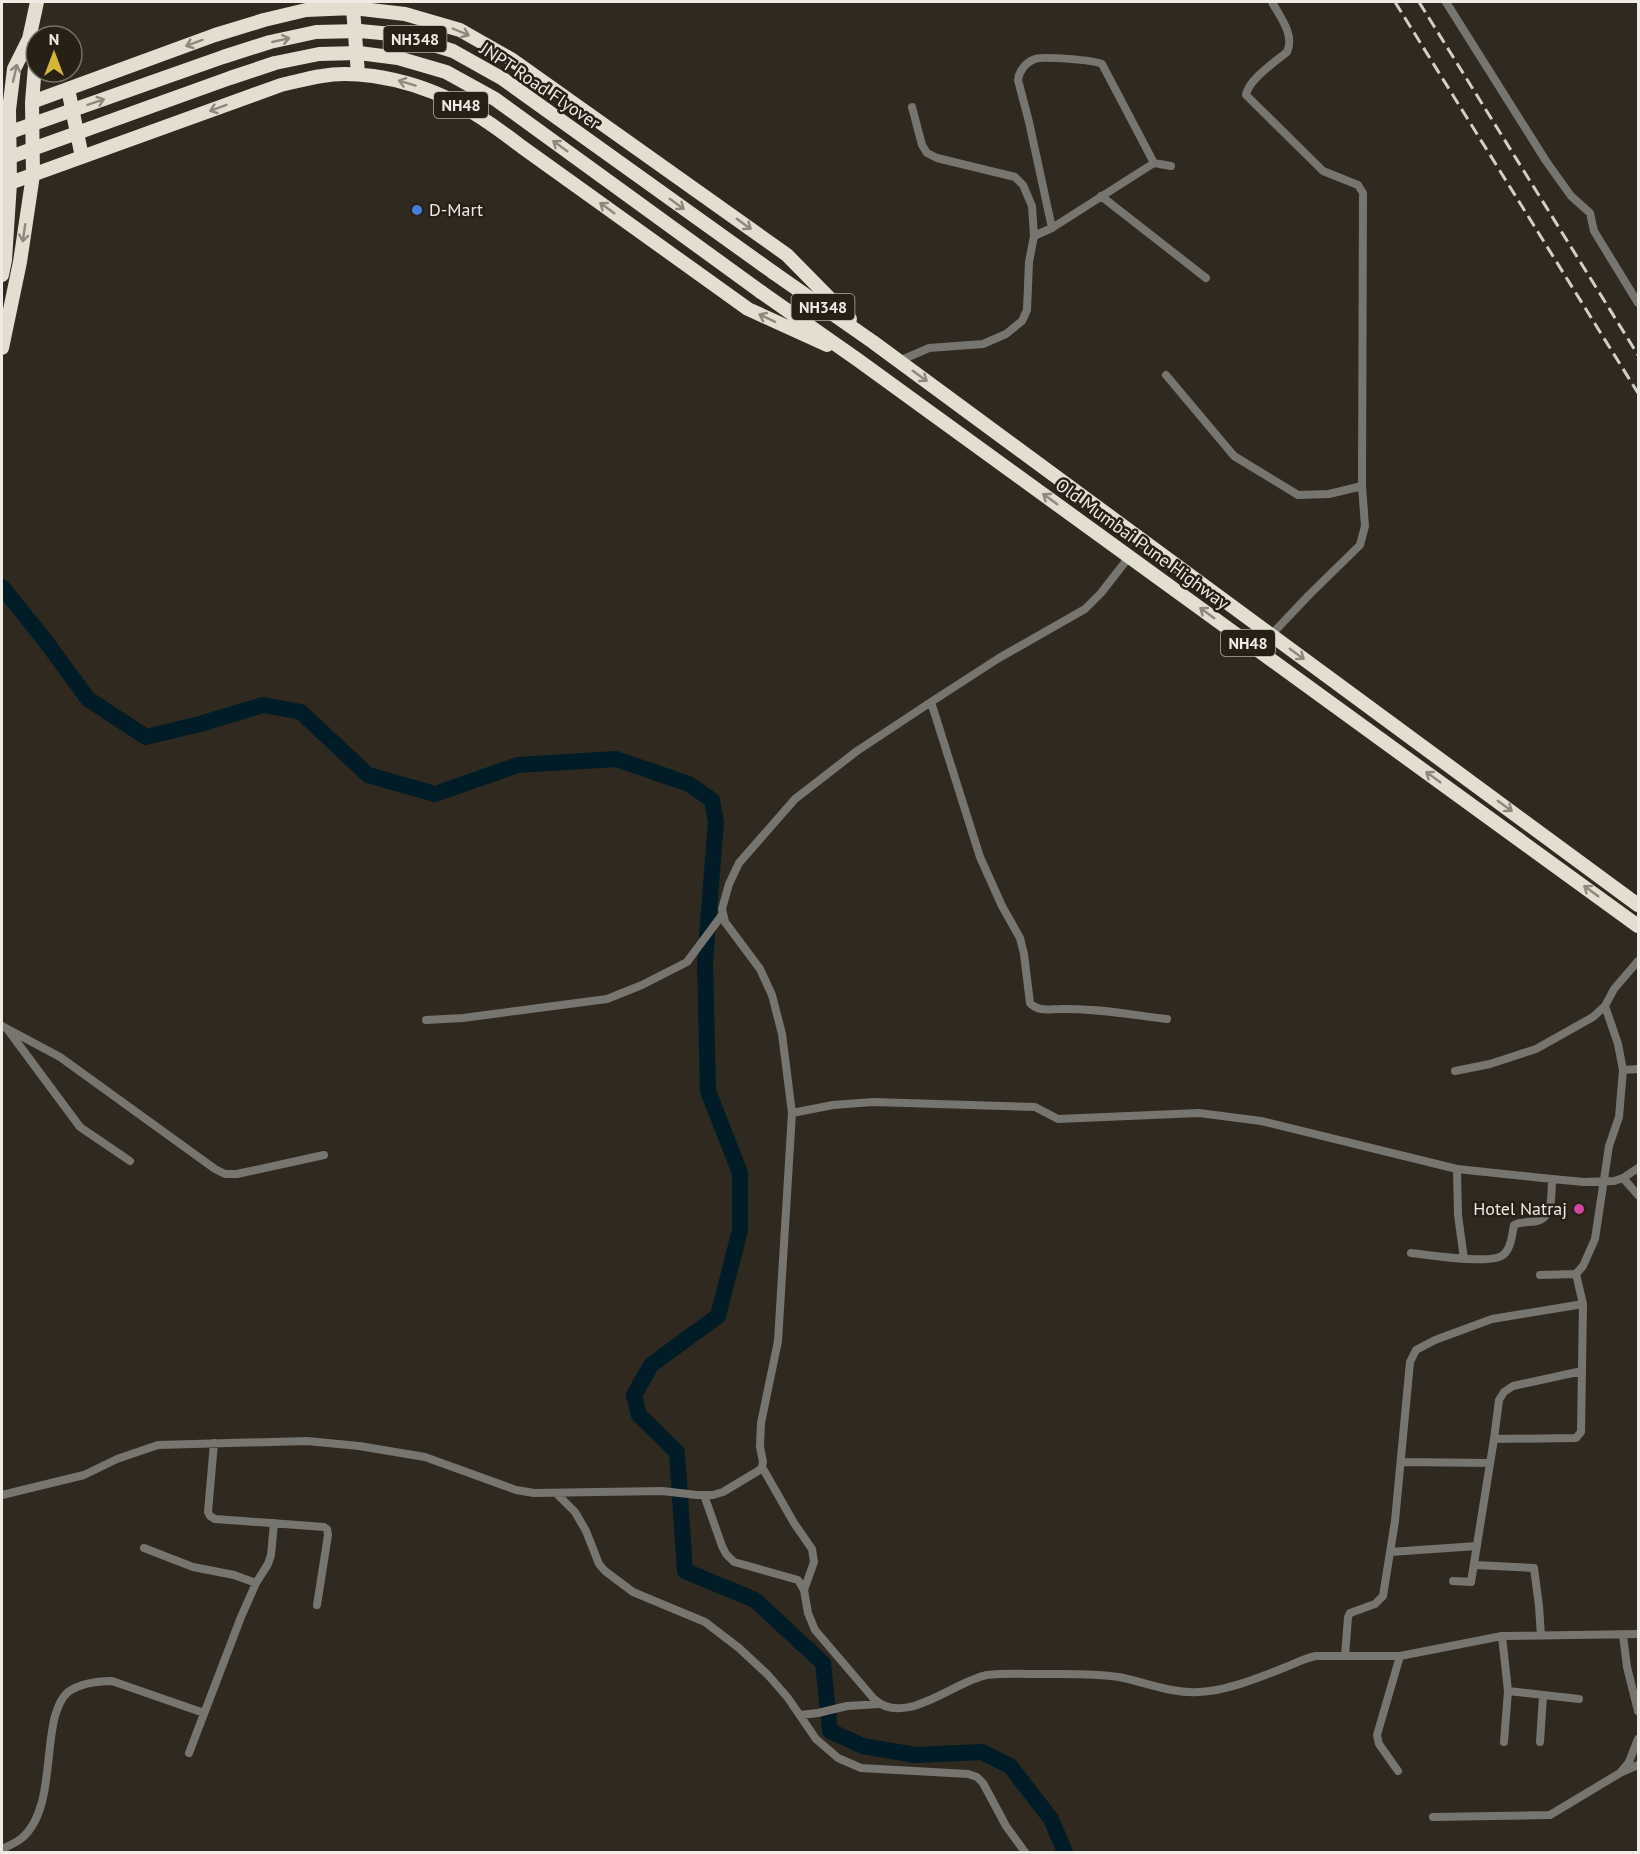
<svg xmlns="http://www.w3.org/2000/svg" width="1640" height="1854" font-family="'PT Sans',sans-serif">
<rect width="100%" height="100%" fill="#302920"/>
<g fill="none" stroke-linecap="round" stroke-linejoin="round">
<path stroke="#001c26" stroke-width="16" d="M 2,587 L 44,639 L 88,699 L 146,737 L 200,724 L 263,705 L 301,712 L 368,775 L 435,794 L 518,765 L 616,759 L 689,784 L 712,800 L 716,822 L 705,961 L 708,1091 L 740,1173 L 740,1230 L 718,1316 L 651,1365 L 634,1395 L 639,1415 L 677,1452 L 685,1571 L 755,1600 L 823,1663 L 830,1731 L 863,1746 L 915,1755 L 982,1752 L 1010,1766 L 1051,1819 L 1065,1852"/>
<path stroke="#777570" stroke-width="8" d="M 1446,2 L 1546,161 L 1571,196 L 1590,213 L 1594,231 L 1638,303
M 1101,196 L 1206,278
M 1052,228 L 1029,122 L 1018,80 C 1019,71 1026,62 1035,59 C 1043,56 1094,60 1102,64 L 1154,163
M 1034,236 L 1052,228 L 1154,163 L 1171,166
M 899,361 L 929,348 L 983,344 L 1006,334 L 1022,321 L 1027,310 L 1029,262 L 1034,236 L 1032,206 L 1023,185 L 1015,177 L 937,158 L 927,153 L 922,145 L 912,107
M 1166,375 L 1234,456 L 1298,495 L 1329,494 L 1362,486
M 1261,652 L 1271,635 L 1309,595 L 1360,545 L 1365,526 L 1362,486 L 1363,193 L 1358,185 L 1323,171 L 1246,95 C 1248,80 1275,62 1287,52 C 1295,35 1280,17 1272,2
M 931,702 L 980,857 L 1002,906 L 1020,938 L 1024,954 L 1030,1003 C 1038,1012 1050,1009 1061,1009 C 1096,1008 1132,1015 1167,1019
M 426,1020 L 463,1018 L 607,999 L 642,985 L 687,962 L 722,915
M 2,1026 L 60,1057 L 215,1169 L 225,1174 L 237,1174 L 324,1155
M 8,1030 L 80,1127 L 130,1161
M 1623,1070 L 1618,1044 L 1605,1006 L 1614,989 L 1638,961
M 1455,1071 L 1490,1064 L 1536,1049 L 1593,1017 L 1605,1006
M 792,1113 L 833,1105 L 873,1102 L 1035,1107 L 1058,1119 L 1199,1113 L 1261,1121 L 1457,1169 L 1552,1179 L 1584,1182 L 1614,1181 L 1623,1178 L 1638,1168
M 1457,1169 L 1458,1215 L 1464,1259
M 1623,1178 L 1638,1195
M 1411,1253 C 1429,1255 1491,1265 1503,1255 C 1511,1249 1512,1235 1514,1225 C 1522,1221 1529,1223 1537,1221 C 1554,1217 1551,1193 1552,1179
M 1540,1275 L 1576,1274
M 1494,1439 L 1576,1438 L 1581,1432 L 1583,1304 L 1576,1274 L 1583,1266 L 1595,1239 L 1609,1146 L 1619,1117 L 1623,1070 L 1638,1069
M 214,1443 L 208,1512 L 210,1516 L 215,1519 L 324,1527 L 327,1529 L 328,1535 L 317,1605
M 1401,1462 L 1490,1463
M 762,1467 L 794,1523 L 812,1549 L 814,1562 L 804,1590
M 557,1494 L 575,1512 L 586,1531 L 599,1564 L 605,1571 L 633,1592 L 705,1622 L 739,1648 L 768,1675 L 788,1698 L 816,1739 L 838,1758 L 861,1768 L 968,1774 L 977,1777 L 983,1783 L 1006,1826 L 1025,1852
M 2,1495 L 84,1475 L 117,1459 L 158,1445 L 307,1441 L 359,1446 L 425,1457 L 516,1490 L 534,1493 L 662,1491 L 697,1495 L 713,1495 L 723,1492 L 758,1471 L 762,1467 L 763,1462 L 760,1447 L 761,1423 L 778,1341 L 792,1113 L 782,1034 L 772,995 L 760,969 L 725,922 L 722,909 L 729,884 L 739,863 L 795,799 L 857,751 L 931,702 L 999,658 L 1085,609 L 1101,593 L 1129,557
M 704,1495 L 722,1546 L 726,1554 L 734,1562 L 798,1580 L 804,1590 L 808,1613 L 815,1630 L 874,1699 C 905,1728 954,1681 987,1675 C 1005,1673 1024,1674 1042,1674 C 1068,1674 1093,1673 1119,1677 C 1145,1682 1172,1694 1199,1692 C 1227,1691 1260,1677 1286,1667 C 1296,1663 1305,1658 1316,1656 L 1400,1656 L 1502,1636 L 1638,1634
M 144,1548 L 193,1567 L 234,1575 L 256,1583
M 1390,1552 L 1477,1546
M 1474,1565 L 1534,1568 L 1539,1606 L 1541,1636
M 1453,1581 L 1471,1582 L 1494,1439 L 1499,1400 L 1504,1392 L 1513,1386 L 1582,1371
M 1623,1635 L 1627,1667 L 1638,1711
M 1502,1636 L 1508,1691 L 1504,1742
M 1345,1656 L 1348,1617 L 1350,1613 L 1375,1604 L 1383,1596 L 1395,1521 L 1410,1362 L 1416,1350 L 1435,1340 L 1492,1319 L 1583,1304
M 1508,1691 L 1579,1699
M 800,1715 L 818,1713 L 847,1706 L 879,1704
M 1540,1742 L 1543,1696
M 189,1753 L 241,1617 L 256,1583 L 268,1564 L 271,1555 L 274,1523
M 1398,1771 L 1379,1744 L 1377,1735 L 1400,1656
M 1622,1772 L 1638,1765
M 1433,1817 L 1550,1815 L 1620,1773 L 1629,1762 L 1638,1739
M 2,1849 C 8,1846 16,1843 22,1838 C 52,1812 45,1753 55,1716 C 58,1707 61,1698 68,1692 C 81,1683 97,1681 112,1681 L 204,1713"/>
<path stroke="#e3ded0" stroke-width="14" d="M 349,2 L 353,8 L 358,74
M 68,89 L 82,157
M 32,102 L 215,35 L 264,20 L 306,10 L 353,8 L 405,14 L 460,30 L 511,59 L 787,255 L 850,319
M 10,183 L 281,85 C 295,82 308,78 322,76 C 338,73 357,74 373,76 C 435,85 474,110 522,147 L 748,309 L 827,345
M 774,273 L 873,342 L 1638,905
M 2,275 L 5,260 L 10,183 L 9,110 L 14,69 L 29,39 L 37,2
M 761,292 L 858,360 L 1638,926
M 2,348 L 20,262 L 33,175 L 32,102 L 35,66 L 29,39"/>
<path stroke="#d3cec7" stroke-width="3" stroke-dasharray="12 6" stroke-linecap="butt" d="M 1395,2 L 1638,393
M 1419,2 L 1638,355"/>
<path stroke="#e3ded0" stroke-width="14" d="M 2,135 L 223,57 L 270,42 L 316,32 L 360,31 L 402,35 L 453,51 L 503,79 L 774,273
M 2,160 L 230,78 L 275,63 L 319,54 L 359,53 L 398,58 L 446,72 L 495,99 L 761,292"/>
</g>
<defs><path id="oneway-shaft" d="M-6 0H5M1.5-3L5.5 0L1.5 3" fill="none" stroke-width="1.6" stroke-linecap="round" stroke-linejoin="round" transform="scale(1.5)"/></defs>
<g stroke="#8e887d">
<use href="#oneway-shaft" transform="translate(461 32) rotate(23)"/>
<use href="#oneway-shaft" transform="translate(281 40) rotate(-13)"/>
<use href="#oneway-shaft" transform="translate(194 43) rotate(160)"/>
<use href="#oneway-shaft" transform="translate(15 73) rotate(-77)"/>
<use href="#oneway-shaft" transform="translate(407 83) rotate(-163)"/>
<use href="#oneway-shaft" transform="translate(96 102) rotate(-19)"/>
<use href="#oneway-shaft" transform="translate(218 108) rotate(160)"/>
<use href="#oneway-shaft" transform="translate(560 146) rotate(-144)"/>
<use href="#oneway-shaft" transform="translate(677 204) rotate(36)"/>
<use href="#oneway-shaft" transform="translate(607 208) rotate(-144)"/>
<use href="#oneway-shaft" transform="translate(744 224) rotate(36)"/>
<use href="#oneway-shaft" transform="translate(24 233) rotate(98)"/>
<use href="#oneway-shaft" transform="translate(767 318) rotate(-155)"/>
<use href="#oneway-shaft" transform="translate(920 376) rotate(36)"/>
<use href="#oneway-shaft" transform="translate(1050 499) rotate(-144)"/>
<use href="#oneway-shaft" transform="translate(1207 613) rotate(-144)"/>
<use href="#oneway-shaft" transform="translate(1297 654) rotate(36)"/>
<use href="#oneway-shaft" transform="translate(1433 777) rotate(-144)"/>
<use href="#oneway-shaft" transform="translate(1505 806) rotate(36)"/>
<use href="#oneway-shaft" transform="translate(1591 891) rotate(-144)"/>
</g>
<circle fill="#3f7fe0" stroke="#262017" stroke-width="2" cx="417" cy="210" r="6"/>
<circle fill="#d1479c" stroke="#262017" stroke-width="2" cx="1579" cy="1209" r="6"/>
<g text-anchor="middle" stroke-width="5" stroke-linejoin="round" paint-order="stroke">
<g fill="#262017" stroke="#b3ada6" stroke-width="1.5">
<rect x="383.5" y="26" width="63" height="26" rx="4.5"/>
<rect x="434" y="92" width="54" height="26" rx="4.5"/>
<rect x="791.5" y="294" width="63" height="26" rx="4.5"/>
<rect x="1221" y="630" width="54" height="26" rx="4.5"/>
</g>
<g font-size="16" font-weight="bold" fill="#efeae4">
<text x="415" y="45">NH348</text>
<text x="461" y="111">NH48</text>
<text x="823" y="313">NH348</text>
<text x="1248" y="649">NH48</text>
</g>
<g font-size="18" fill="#efeae4" stroke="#262017">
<text transform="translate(540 86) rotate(34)" y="6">JNPT Road Flyover</text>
<text transform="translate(1142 544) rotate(36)" y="6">Old Mumbai Pune Highway</text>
</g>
<g font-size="18" fill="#efeae4" stroke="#262017" text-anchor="start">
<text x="429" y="216">D-Mart</text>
<text x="1567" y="1215" text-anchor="end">Hotel Natraj</text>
</g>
</g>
<rect width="1640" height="1854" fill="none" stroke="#efeae4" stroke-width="6"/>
<g transform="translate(54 54)"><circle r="28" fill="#262017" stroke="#767169" stroke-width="1.5"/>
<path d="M0-4.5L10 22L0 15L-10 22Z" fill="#d2b736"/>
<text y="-9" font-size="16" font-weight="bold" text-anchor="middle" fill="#efeae4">N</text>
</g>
</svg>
